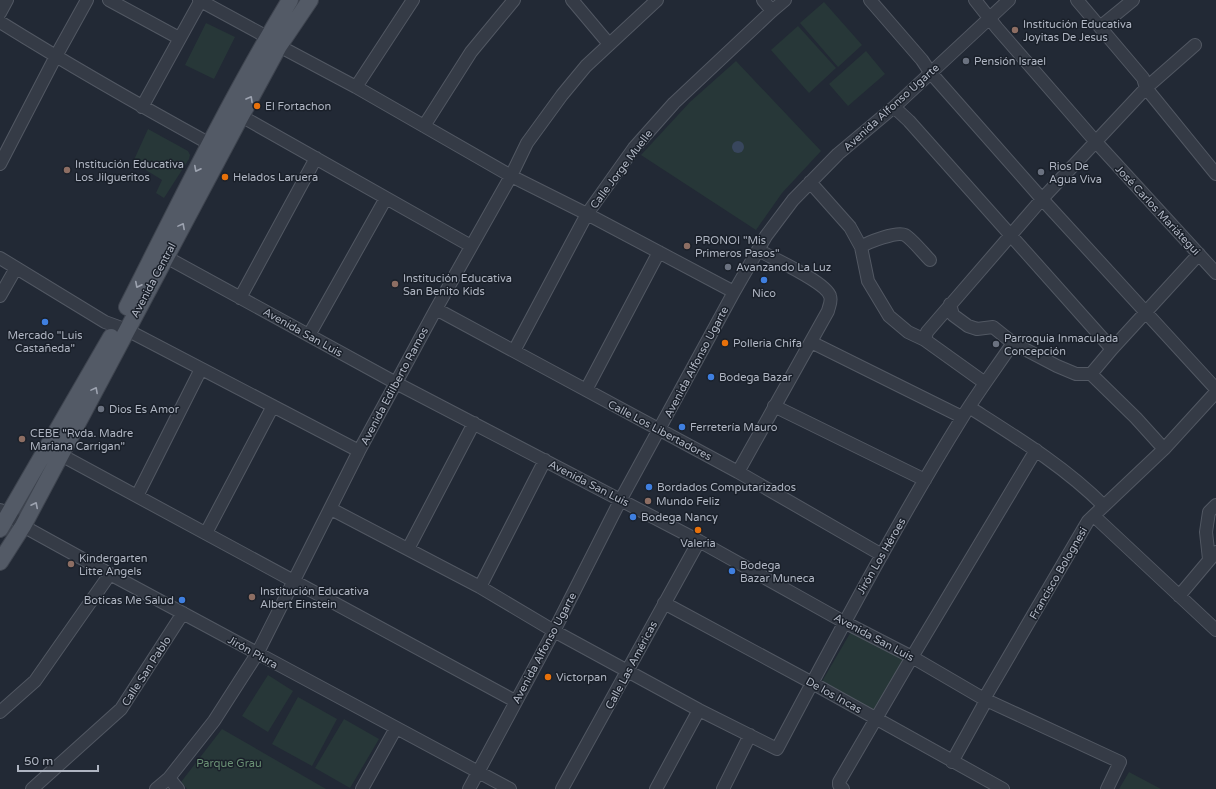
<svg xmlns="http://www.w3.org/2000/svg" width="1216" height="789" font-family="'Varela Round',sans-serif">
<rect width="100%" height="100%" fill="#222935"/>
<path fill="#273738" d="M 824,2 L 862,45 L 838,67 L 800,23 Z
M 206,23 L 235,37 L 214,79 L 185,65 Z
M 798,26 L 836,68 L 809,93 L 771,50 Z
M 866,51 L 885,74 L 848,106 L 829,84 Z
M 736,61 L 821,151 L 782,193 L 756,230 L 641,155 L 690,102 Z
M 148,129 L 188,151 L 190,155 L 189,159 L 164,198 L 156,193 L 162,180 L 133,162 Z
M 852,630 L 908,659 L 879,715 L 821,683 Z
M 268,675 L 293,691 L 268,732 L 242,716 Z
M 298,697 L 337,719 L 312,766 L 272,744 Z
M 344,719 L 379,739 L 350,788 L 315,768 Z
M 222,729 L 326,789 L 187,789 L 181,782 Z
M 1129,772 L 1161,789 L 1119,789 Z"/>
<path fill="#38465d" d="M732 147a6 6 0 1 1 12 0a6 6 0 1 1-12 0Z"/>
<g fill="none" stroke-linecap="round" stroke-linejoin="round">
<defs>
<path id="minor" d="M 109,0 L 179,38
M 199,0 L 267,37
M 572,0 L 609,44
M 763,0 L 772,11
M 870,0 L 922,60 L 930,72 L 1042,199 L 1216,389
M 975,0 L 997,28 L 1096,142 L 1216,273
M 1077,0 L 1143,78 L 1146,88 L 1216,174
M 0,13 L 7,0
M 0,22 C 69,65 139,105 210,144
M 1100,27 L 1133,0
M 279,46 L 356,87 L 511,176 L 587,214 L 734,292
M 356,87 L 413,0
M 142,107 L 201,0
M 894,107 L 909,121 L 1112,349
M 241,116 L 471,246
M 424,126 L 471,52 L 514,0
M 0,164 L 56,56 L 87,0
M 810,182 L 850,227 L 861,247 C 868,242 897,231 905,235 C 912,239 924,254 930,260
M 861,247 L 868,281 L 889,316 L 908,332 L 925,340
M 166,257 L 396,383 L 699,541 L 844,622 L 912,657 L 984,699 L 1120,762 L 1107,789
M 0,258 L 105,322 L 127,330 L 359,451
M 0,296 L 16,268
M 240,298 L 316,158
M 950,304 L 953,315 L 968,326 L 977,329 L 993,327 L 1013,343 L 1057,366 L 1076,374 L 1091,374 L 1136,418 L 1164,449
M 436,309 L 738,472 L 882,555
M 309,335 L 386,198
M 811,342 L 962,417
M 514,351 L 587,214 L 634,148 L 674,103 L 772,11 L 785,0
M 1091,374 L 1112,349 L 1199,254
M 985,383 L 925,340 L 927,332 L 1042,199 L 1146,88 L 1195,45
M 586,390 L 659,252
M 774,406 L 925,480
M 969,407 C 1016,437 1064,466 1104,506
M 61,455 L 515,701
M 738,472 L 828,311 C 829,306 832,301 830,296 C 826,282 772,258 758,250
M 137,496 L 201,369
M 331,509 L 480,587 L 554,631 L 699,710 L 777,749 C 836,638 895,526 962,418 C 978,392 996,368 1013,343
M 0,510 L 9,514 L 23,526 L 110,574 L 510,789
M 1094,516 L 1216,630
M 206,533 L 273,406
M 408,549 L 474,423
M 1209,559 L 1206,532 L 1209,512 L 1216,505
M 480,587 L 545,460
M 1179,596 L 1216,552
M 664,603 L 805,679 L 1003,789
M 0,712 L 35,681 L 110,574
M 952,762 L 983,706 L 984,699 L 1088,521 L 1164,449 L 1216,392
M 169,778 L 178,789
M 32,789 L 121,709 L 183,613
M 156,789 L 169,778 L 214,721 L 257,654 L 359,451 L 436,309 L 511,176 L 527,143 L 562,95 L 586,66 L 657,0
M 362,789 L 396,728
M 469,789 L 554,631 L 621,499 L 734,292 L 766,236 L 793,200 L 838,154 L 894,107 L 1009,0
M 562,789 L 699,541
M 656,789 L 699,710
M 723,789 L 750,735
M 843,789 L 839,785 L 839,782 L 912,657 L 1036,450"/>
<path id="major" d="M 127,307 C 179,204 230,99 290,0
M 0,529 L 111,337
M 0,562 L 23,526 L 241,116 L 279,46 L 310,0"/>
</defs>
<use href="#minor" stroke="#525863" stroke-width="14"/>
<use href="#major" stroke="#3e444f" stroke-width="18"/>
<use href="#minor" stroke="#353b46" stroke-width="12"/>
<use href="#major" stroke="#535a66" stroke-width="16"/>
</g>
<defs><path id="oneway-chevron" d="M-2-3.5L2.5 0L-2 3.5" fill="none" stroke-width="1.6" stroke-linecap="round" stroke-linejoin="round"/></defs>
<g stroke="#9da3b0">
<use href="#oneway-chevron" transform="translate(250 99) rotate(-61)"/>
<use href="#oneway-chevron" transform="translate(197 169) rotate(117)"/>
<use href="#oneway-chevron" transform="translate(182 226) rotate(-62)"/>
<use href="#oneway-chevron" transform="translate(138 285) rotate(117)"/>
<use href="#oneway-chevron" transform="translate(95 390) rotate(-62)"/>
<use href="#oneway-chevron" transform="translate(35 505) rotate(-63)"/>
</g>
<g fill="#8d6e63" stroke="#1a202a" stroke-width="1.5">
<circle cx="1015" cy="30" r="4"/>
<circle cx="67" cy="170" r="4"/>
<circle cx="687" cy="246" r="4"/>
<circle cx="395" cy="284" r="4"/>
<circle cx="22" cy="439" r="4"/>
<circle cx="648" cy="501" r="4"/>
<circle cx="71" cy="564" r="4"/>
<circle cx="252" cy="597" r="4"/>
</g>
<g fill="#6b7280" stroke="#1a202a" stroke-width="1.5">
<circle cx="966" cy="61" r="4"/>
<circle cx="1041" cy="172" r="4"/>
<circle cx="728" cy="267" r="4"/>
<circle cx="996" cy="344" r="4"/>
<circle cx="101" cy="409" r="4"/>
</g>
<g fill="#e8710a" stroke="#1a202a" stroke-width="1.5">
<circle cx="257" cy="106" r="4"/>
<circle cx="225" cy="177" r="4"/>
<circle cx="725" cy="343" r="4"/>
<circle cx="698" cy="530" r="4"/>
<circle cx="548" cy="677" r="4"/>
</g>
<g fill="#3f7fe0" stroke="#1a202a" stroke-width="1.5">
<circle cx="764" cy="280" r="4"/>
<circle cx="45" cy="322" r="4"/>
<circle cx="711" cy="377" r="4"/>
<circle cx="682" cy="427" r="4"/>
<circle cx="649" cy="487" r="4"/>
<circle cx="633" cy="517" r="4"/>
<circle cx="732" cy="571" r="4"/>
<circle cx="182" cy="600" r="4"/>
</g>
<g text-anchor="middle" stroke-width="3" stroke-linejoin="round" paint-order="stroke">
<g font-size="11" fill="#afb5c2" stroke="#1a202a" text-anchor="start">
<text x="1023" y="28">Institución Educativa<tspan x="1023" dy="13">Joyitas De Jesus</tspan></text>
<text x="974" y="65">Pensión Israel</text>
<text x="265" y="110">El Fortachon</text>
<text x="75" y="168">Institución Educativa<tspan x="75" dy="13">Los Jilgueritos</tspan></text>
<text x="1049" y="170">Rios De<tspan x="1049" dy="13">Agua Viva</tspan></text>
<text x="233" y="181">Helados Laruera</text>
<text x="695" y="244">PRONOI "Mis<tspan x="695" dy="13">Primeros Pasos"</tspan></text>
<text x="736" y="271">Avanzando La Luz</text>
<text x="403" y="282">Institución Educativa<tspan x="403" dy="13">San Benito Kids</tspan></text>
<text x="764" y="297" text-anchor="middle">Nico</text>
<text x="45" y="339" text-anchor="middle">Mercado "Luis<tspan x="45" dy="13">Castañeda"</tspan></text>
<text x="1004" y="342">Parroquia Inmaculada<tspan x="1004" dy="13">Concepción</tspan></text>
<text x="733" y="347">Polleria Chifa</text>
<text x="719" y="381">Bodega Bazar</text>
<text x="109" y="413">Dios Es Amor</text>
<text x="690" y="431">Ferretería Mauro</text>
<text x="30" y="437">CEBE "Rvda. Madre<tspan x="30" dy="13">Mariana Carrigan"</tspan></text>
<text x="657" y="491">Bordados Computarizados</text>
<text x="656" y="505">Mundo Feliz</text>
<text x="641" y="521">Bodega Nancy</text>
<text x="698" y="547" text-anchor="middle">Valeria</text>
<text x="79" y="562">Kindergarten<tspan x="79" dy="13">Litte Angels</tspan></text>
<text x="740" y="569">Bodega<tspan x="740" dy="13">Bazar Muneca</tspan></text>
<text x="260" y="595">Institución Educativa<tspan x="260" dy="13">Albert Einstein</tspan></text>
<text x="174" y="604" text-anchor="end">Boticas Me Salud</text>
<text x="556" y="681">Victorpan</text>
</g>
<g font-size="11" fill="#afb5c2" stroke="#1a202a">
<text transform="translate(891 107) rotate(-42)" y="4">Avenida Alfonso Ugarte</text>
<text transform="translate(621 169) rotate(-53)" y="4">Calle Jorge Muelle</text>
<text transform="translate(1158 210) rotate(47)" y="4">José Carlos Mariátegui</text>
<text transform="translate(153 280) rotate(-62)" y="4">Avenida Central</text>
<text transform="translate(303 332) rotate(29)" y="4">Avenida San Luis</text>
<text transform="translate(696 362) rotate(-62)" y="4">Avenida Alfonso Ugarte</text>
<text transform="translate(394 386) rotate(-62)" y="4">Avenida Edilberto Ramos</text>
<text transform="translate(660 430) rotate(28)" y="4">Calle Los Libertadores</text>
<text transform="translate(589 483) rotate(27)" y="4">Avenida San Luis</text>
<text transform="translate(881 556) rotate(-60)" y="4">Jirón Los Héroes</text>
<text transform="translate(1058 573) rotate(-60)" y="4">Francisco Bolognesi</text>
<text transform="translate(874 637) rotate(28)" y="4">Avenida San Luis</text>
<text transform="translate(544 648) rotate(-62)" y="4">Avenida Alfonso Ugarte</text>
<text transform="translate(253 652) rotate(29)" y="4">Jirón Piura</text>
<text transform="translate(631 665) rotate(-62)" y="4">Calle Las Américas</text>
<text transform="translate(146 671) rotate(-57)" y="4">Calle San Pablo</text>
<text transform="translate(834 695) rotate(29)" y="4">De los Incas</text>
</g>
<g font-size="11" fill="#699074" stroke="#1a202a">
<text x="229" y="767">Parque Grau</text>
</g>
</g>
<path d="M18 765v6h80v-6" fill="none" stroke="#afb5c2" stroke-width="2"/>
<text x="24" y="765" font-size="12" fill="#afb5c2" stroke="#1a202a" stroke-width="3" paint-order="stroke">50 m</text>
</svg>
